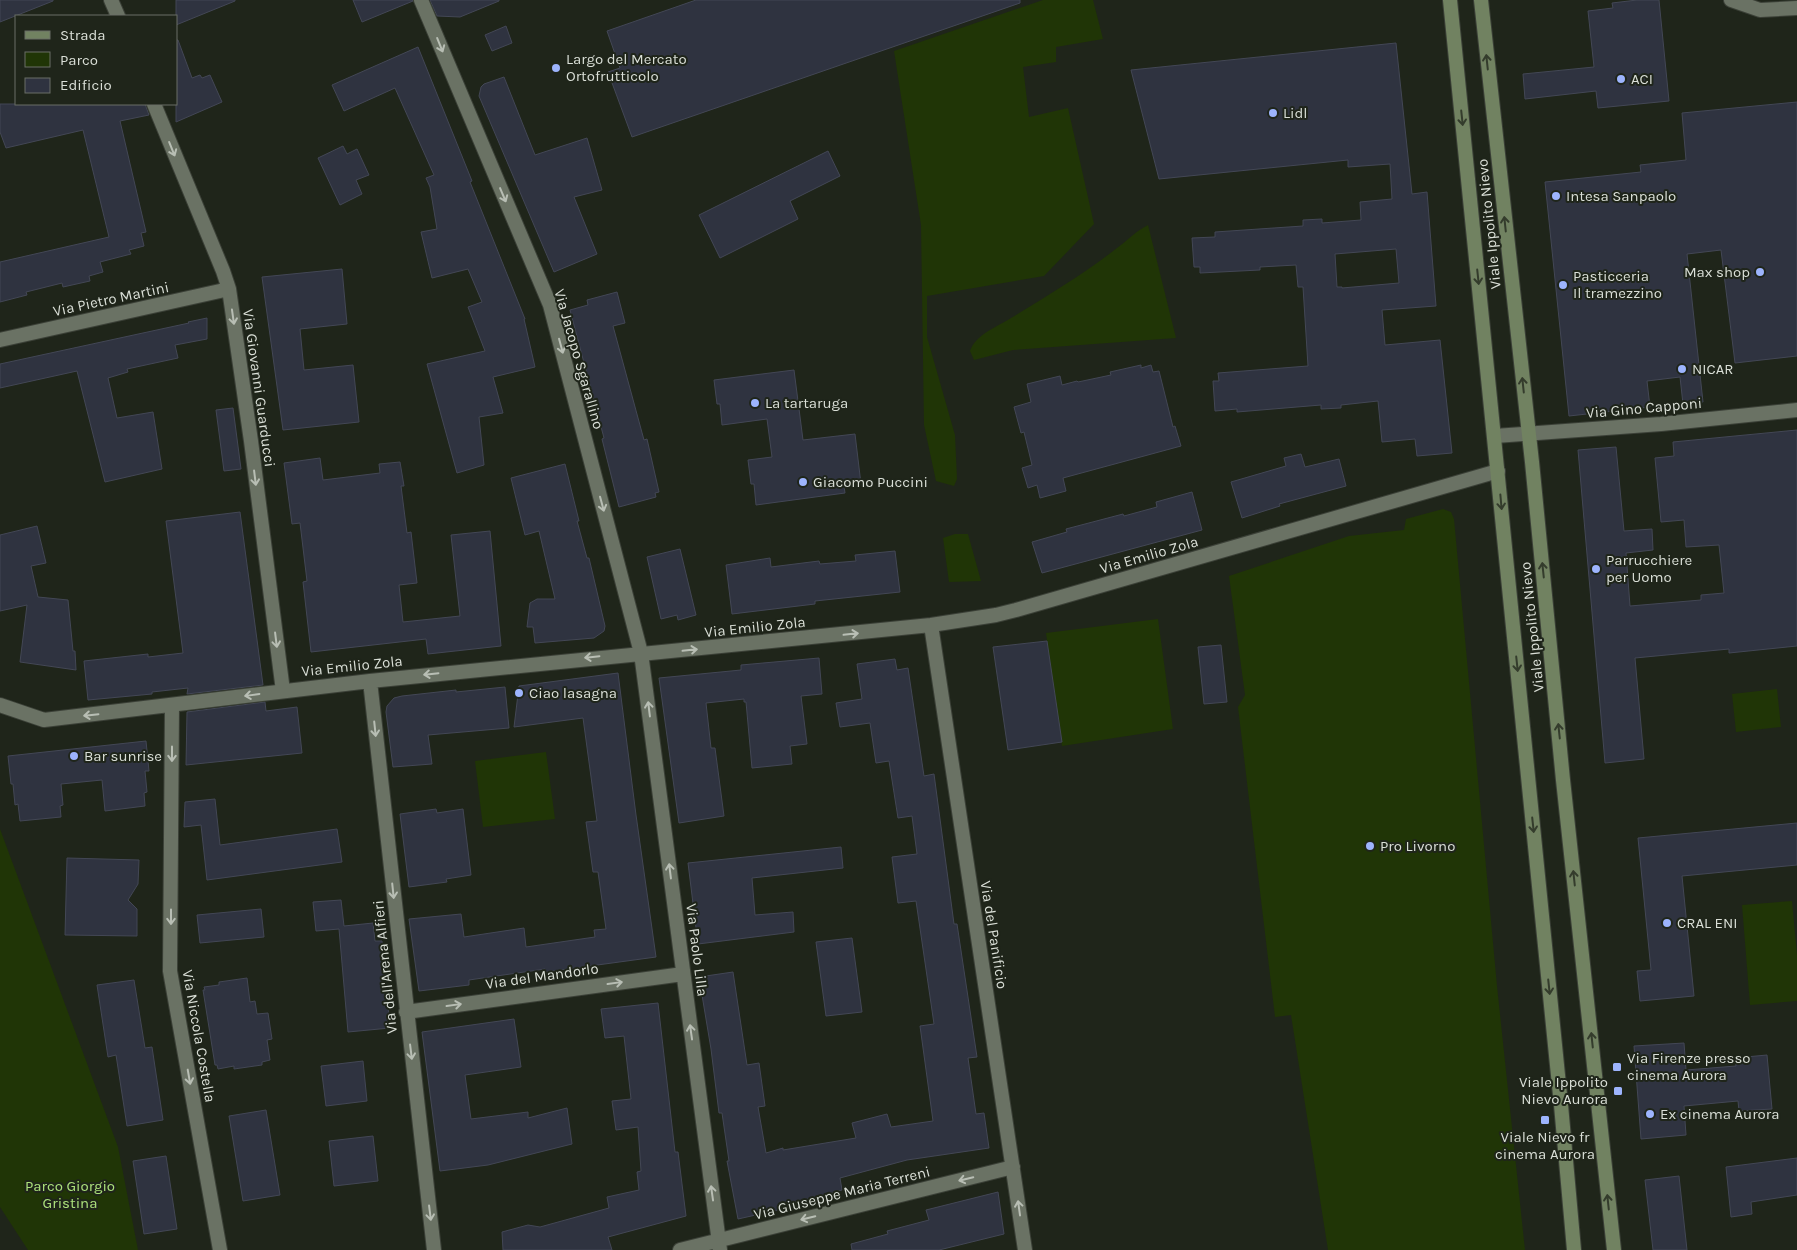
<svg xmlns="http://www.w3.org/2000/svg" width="1797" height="1250" font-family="Karla,sans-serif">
<rect width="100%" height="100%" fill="#1f251a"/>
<path fill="#203506" d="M 1043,0 L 1093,0 L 1103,39 L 1056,47 L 1056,62 L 1023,67 L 1029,117 L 1068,108 L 1094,224 L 1044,276 L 927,296 L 927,337 L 955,435 L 957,479 L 954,486 L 936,481 L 924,425 L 921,225 L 894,51 Z
M 1148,225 L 1176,338 L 1013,350 L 974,360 L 970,351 C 976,334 997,327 1011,318 C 1047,296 1084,274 1117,248 C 1128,240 1136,231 1148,225 Z
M 1443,509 L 1451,512 L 1454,519 L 1497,986 L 1525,1250 L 1328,1250 L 1291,1015 L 1275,1017 L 1238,707 L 1245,695 L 1229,576 L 1349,536 L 1404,530 L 1406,519 Z
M 955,534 L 968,534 L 981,581 L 949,582 L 943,538 Z
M 1158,619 L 1173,729 L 1062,746 L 1046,633 Z
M 1777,689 L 1781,727 L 1736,732 L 1732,694 Z
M 546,752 L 555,819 L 483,827 L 475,761 Z
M 0,829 L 118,1147 L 138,1250 L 28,1250 L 0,1207 Z
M 1792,901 L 1797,955 L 1797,1001 L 1750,1005 L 1742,905 Z"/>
<path fill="#2f3340" stroke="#434755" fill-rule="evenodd" d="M 0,0 L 53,0 L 53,1 L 0,22 Z
M 176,0 L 235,0 L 235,1 L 176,25 Z
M 353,0 L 412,0 L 413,1 L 362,22 Z
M 430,0 L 499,0 L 499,1 L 460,17 L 437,16 Z
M 696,0 L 1020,0 L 1020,3 L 632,137 L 608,72 L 620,68 L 607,31 Z
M 1637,0 L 1659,0 L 1669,101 L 1598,108 L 1596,91 L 1525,99 L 1523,74 L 1594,67 L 1588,11 L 1613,8 L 1612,3 Z
M 506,26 L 512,43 L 492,51 L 485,35 Z
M 176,40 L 178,40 L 192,78 L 200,75 L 202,78 L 210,75 L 222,102 L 176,122 Z
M 1396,43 L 1412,194 L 1427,192 L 1436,306 L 1382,310 L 1385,345 L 1440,340 L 1452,453 L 1417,456 L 1415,439 L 1382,442 L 1378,401 L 1341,405 L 1341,408 L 1321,409 L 1321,405 L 1237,412 L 1237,409 L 1215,411 L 1213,381 L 1219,381 L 1218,373 L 1308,366 L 1303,287 L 1298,287 L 1296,265 L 1260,267 L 1260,270 L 1200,273 L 1200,267 L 1194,267 L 1192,238 L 1215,237 L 1215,232 L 1303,226 L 1303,220 L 1322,219 L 1322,223 L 1361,220 L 1360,202 L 1392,199 L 1390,164 L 1348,167 L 1348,160 L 1159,179 L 1131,70 ZM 1396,249 L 1399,283 L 1342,288 L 1342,287 L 1337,287 L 1335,254 Z
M 418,47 L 472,181 L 470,182 L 525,319 L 524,319 L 535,367 L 493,377 L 503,413 L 479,417 L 484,465 L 457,473 L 427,364 L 485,351 L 468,307 L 482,302 L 468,269 L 432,278 L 421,232 L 437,229 L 430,187 L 426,178 L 434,175 L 395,88 L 344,111 L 332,85 Z
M 504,77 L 535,155 L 587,138 L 602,190 L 574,197 L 597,254 L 554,272 L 479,96 L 481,87 L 484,84 Z
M 1797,102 L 1797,356 L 1735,363 L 1721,250 L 1687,254 L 1703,402 L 1683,404 L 1680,377 L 1647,381 L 1650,407 L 1569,416 L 1545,182 L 1641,172 L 1640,165 L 1686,160 L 1682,113 Z
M 0,104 L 145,104 L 149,115 L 120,121 L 146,232 L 141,233 L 144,246 L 129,250 L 131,254 L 100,262 L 103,272 L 89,276 L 90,281 L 63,287 L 62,283 L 26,292 L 27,295 L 0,302 L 0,262 L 109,237 L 83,130 L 6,148 L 0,132 Z
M 343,146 L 347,154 L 357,149 L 369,175 L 356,180 L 362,194 L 340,205 L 318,158 Z
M 828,151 L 840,176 L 790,201 L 798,219 L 720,258 L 699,215 Z
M 342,269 L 347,324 L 300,329 L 304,370 L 353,365 L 359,422 L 283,430 L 262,277 Z
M 617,292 L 625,323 L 613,326 L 644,440 L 647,439 L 659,492 L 655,493 L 656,497 L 619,507 L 602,439 L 604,438 L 570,310 L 588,305 L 587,300 Z
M 207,318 L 207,339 L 175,345 L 178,358 L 127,369 L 128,372 L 108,378 L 117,418 L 153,412 L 162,469 L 105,482 L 77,371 L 0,388 L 0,364 L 189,323 L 188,322 Z
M 1141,365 L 1141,368 L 1151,365 L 1153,372 L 1159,371 L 1173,427 L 1175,426 L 1181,446 L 1063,478 L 1066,491 L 1040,498 L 1037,485 L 1028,488 L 1022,468 L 1032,465 L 1024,432 L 1021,433 L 1014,407 L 1031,402 L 1027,384 L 1060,376 L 1062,385 L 1077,381 L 1078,382 L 1111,375 L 1110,372 Z
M 794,370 L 803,440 L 855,434 L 861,484 L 844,486 L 845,493 L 756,505 L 754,484 L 751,484 L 748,460 L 772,457 L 767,419 L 722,425 L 720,404 L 717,404 L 714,380 Z
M 233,408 L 241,469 L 224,471 L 216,410 Z
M 1797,430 L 1797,646 L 1729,653 L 1729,649 L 1635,658 L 1644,759 L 1605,763 L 1578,450 L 1616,447 L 1624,531 L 1652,529 L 1653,550 L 1626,553 L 1630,606 L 1701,600 L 1701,595 L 1724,593 L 1719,545 L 1686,547 L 1684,520 L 1661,522 L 1655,458 L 1674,456 L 1673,442 Z
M 1301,454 L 1305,467 L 1339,459 L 1346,486 L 1279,504 L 1280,506 L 1242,518 L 1231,482 L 1286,466 L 1284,458 Z
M 320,458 L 323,480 L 380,473 L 379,464 L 400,462 L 404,486 L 401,486 L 407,533 L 411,532 L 417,583 L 399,585 L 403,622 L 460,616 L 451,535 L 490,531 L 501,646 L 428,654 L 426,639 L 311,652 L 303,582 L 307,581 L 300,523 L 292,524 L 284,463 Z
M 565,464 L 579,521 L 577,521 L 587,558 L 589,558 L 605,626 L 604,631 L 594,638 L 535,643 L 533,627 L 527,627 L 530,603 L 537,599 L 555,599 L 539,531 L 525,535 L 511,478 Z
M 1192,492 L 1202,530 L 1042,573 L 1032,542 L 1067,532 L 1066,529 L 1123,514 L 1124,516 L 1157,507 L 1156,502 Z
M 240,512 L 263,685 L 187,694 L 188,688 L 152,692 L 152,694 L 88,700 L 84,661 L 148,654 L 148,657 L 183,653 L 166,521 Z
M 37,526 L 46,563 L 31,566 L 38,597 L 68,600 L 73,651 L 75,651 L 76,670 L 20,662 L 27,605 L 0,611 L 0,535 Z
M 680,549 L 696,615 L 678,620 L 677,615 L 661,619 L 647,557 Z
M 895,551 L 900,592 L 815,601 L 815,604 L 732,614 L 726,565 L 770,558 L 771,567 L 819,561 L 820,564 L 856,561 L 855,555 Z
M 1047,641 L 1062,742 L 1008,750 L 993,647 Z
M 1221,645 L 1227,702 L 1204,704 L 1198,647 Z
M 819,658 L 822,694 L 801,696 L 807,744 L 790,746 L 792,764 L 752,768 L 746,702 L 744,702 L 744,699 L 706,703 L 711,748 L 715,748 L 724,816 L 679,823 L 659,678 L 741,670 L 741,665 Z
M 895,659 L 897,670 L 908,668 L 924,776 L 934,774 L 954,924 L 957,924 L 977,1057 L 968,1058 L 976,1114 L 984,1113 L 989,1148 L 907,1160 L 840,1178 L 842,1190 L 778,1207 L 778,1210 L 738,1219 L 727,1161 L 729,1161 L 722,1113 L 719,1113 L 711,1049 L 699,977 L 733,972 L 747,1065 L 759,1063 L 765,1106 L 758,1107 L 766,1153 L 783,1148 L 783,1150 L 856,1138 L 852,1123 L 887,1114 L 891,1127 L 933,1121 L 920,1026 L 934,1024 L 916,901 L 898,903 L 892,857 L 917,854 L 912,816 L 898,818 L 889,761 L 876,763 L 870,723 L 840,727 L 836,703 L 862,699 L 857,664 Z
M 618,673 L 636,815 L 656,957 L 546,972 L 545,969 L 469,980 L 469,985 L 419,991 L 409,919 L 461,914 L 464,937 L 524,928 L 526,947 L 595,937 L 594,930 L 606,929 L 598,872 L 593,872 L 586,822 L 597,821 L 583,718 L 514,727 L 519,686 Z
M 505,687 L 509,728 L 428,735 L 432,764 L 393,767 L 386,712 L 387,706 L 394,698 L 402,696 L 456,690 L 456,692 Z
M 265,702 L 266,711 L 297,707 L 302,753 L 186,765 L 187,712 Z
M 146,741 L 149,771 L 145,771 L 147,792 L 144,793 L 145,806 L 105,811 L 102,780 L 61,784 L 63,805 L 60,806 L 61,817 L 20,821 L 18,804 L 15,805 L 13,784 L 11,784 L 8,756 Z
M 215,799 L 220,845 L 337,829 L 342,862 L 207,880 L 201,825 L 184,827 L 185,802 Z
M 436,809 L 437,813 L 463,809 L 471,875 L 446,879 L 447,882 L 409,887 L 400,814 Z
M 1797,823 L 1797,865 L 1682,876 L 1694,996 L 1640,1001 L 1637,971 L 1651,970 L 1638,838 Z
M 841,847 L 843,868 L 752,878 L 755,915 L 793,912 L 794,932 L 698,944 L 688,863 Z
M 67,858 L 139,860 L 138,884 L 128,900 L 137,909 L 137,936 L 65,935 Z
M 341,900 L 344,926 L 373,923 L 375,941 L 382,941 L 390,1028 L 348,1032 L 339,929 L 316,931 L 313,902 Z
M 261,909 L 264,937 L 200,943 L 197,915 Z
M 852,938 L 862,1012 L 826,1016 L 816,942 Z
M 247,978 L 250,1002 L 255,1001 L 257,1014 L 268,1013 L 272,1039 L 267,1040 L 270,1060 L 262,1062 L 262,1065 L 234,1069 L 234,1066 L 218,1069 L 217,1065 L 215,1065 L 203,990 L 205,990 L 204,987 L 219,985 L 219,982 Z
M 134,980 L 145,1048 L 152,1047 L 163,1120 L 127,1126 L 116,1055 L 108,1057 L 97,985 Z
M 658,1003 L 675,1152 L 678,1152 L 686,1216 L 608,1237 L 612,1250 L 503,1250 L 502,1232 L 528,1225 L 540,1227 L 609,1208 L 607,1197 L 639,1190 L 637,1172 L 641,1171 L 638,1127 L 616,1130 L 612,1101 L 631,1099 L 624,1036 L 605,1038 L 601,1009 Z
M 514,1019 L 521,1067 L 465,1075 L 471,1119 L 528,1112 L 528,1118 L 567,1108 L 572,1144 L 488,1165 L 440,1171 L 422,1032 Z
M 1684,1043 L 1686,1070 L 1736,1066 L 1735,1058 L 1767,1055 L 1772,1109 L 1739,1111 L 1738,1101 L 1684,1106 L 1686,1135 L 1641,1139 L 1634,1046 Z
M 363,1061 L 367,1101 L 326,1106 L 321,1066 Z
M 266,1110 L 280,1195 L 243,1201 L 229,1116 Z
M 373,1136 L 378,1181 L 334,1186 L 329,1141 Z
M 166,1156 L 177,1229 L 144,1234 L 133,1161 Z
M 1797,1158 L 1797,1195 L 1751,1202 L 1752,1214 L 1731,1217 L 1726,1167 Z
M 1679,1176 L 1687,1250 L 1653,1250 L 1645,1180 Z
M 998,1192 L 1004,1234 L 939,1250 L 852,1250 L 851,1244 L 888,1234 L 887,1231 L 929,1220 L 926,1210 Z"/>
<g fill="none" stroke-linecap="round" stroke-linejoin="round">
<defs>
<path id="minor" d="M 111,0 L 118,16
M 421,0 L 550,305 L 641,653 L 720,1250
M 1731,0 L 1760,10 L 1797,8
M 154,104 L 223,271 L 229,289 L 251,441 L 283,691
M 0,340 L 229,289
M 1495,436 L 1661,424 L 1797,410
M 931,625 L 1025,1250
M 370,681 L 434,1250
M 0,705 L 44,720 L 370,681 L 931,625 L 996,615 L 1016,610 L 1498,471
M 172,705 L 170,971 L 220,1250
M 406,1012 L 683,974
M 680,1250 L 1013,1167"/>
<path id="secondary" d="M 1450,0 L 1561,1105 L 1574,1250
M 1481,0 L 1532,462 L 1563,780 L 1614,1250"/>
</defs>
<use href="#minor" stroke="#3b4037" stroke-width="16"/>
<use href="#secondary" stroke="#3b4037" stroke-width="16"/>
<use href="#minor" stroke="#6a7264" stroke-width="14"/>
<use href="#secondary" stroke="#718261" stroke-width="14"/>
</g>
<defs><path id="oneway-shaft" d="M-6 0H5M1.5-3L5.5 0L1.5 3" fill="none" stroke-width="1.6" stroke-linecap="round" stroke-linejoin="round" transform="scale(1.25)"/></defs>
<g stroke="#b8beb4">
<use href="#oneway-shaft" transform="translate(440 45) rotate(68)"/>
<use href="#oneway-shaft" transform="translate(172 149) rotate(68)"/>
<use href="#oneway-shaft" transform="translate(503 195) rotate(67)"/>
<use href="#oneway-shaft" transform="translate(233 317) rotate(82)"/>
<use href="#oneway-shaft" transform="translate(561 346) rotate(75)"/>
<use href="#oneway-shaft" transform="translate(255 478) rotate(83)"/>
<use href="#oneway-shaft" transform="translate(602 504) rotate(75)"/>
<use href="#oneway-shaft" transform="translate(851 634) rotate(-6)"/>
<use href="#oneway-shaft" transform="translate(276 640) rotate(83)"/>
<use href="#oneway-shaft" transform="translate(690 650) rotate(-6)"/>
<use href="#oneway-shaft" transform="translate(592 657) rotate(174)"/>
<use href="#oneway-shaft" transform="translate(431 674) rotate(174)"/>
<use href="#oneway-shaft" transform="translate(252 695) rotate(172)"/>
<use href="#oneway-shaft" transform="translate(649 709) rotate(-97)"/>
<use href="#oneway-shaft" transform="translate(91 715) rotate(174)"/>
<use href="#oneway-shaft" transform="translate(375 729) rotate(84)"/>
<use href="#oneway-shaft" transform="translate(172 754) rotate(90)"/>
<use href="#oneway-shaft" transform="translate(670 871) rotate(-97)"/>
<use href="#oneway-shaft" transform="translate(393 891) rotate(84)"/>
<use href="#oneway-shaft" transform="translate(171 917) rotate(90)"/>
<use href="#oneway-shaft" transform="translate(615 983) rotate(-8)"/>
<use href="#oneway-shaft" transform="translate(454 1005) rotate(-8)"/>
<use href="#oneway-shaft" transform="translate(691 1032) rotate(-98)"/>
<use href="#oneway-shaft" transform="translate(411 1052) rotate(83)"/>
<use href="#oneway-shaft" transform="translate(189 1077) rotate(80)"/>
<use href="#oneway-shaft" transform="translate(966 1179) rotate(166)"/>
<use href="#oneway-shaft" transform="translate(712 1193) rotate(-98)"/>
<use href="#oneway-shaft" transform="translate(1019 1208) rotate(-98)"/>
<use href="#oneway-shaft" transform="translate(430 1213) rotate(83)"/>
<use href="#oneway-shaft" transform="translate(808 1218) rotate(166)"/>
</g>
<g stroke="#343c2c">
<use href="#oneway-shaft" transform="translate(1487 62) rotate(-96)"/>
<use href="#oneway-shaft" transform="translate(1462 118) rotate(84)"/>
<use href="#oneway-shaft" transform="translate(1505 224) rotate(-96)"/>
<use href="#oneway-shaft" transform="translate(1478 277) rotate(84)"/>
<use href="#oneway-shaft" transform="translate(1523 385) rotate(-96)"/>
<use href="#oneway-shaft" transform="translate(1501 502) rotate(85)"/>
<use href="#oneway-shaft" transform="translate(1543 570) rotate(-96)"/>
<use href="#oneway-shaft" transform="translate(1517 664) rotate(84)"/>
<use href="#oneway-shaft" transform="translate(1559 731) rotate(-96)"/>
<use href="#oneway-shaft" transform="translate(1533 825) rotate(84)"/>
<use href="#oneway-shaft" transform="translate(1574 878) rotate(-96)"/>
<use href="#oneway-shaft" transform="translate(1549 987) rotate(84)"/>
<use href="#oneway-shaft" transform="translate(1592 1040) rotate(-96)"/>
<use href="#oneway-shaft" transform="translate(1608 1202) rotate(-96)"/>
</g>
<g fill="#9db4fd" stroke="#1f251a" stroke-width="2">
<circle cx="556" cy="68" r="5"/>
<circle cx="1621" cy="79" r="5"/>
<circle cx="1273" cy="113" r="5"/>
<circle cx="1556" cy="196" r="5"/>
<circle cx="1760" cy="272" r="5"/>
<circle cx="1563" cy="285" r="5"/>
<circle cx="1682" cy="369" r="5"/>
<circle cx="755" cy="403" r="5"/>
<circle cx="803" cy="482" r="5"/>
<circle cx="1596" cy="569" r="5"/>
<circle cx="519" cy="693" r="5"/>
<circle cx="74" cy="756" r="5"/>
<circle cx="1370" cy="846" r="5"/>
<circle cx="1667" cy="923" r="5"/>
<rect x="1612" y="1062" width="10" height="10" rx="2.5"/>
<rect x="1613" y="1086" width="10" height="10" rx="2.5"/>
<circle cx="1650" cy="1114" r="5"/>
<rect x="1540" y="1115" width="10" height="10" rx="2.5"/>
</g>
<g text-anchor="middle" stroke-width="4" stroke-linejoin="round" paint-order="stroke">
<g font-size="15" fill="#dadfd7" stroke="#1f251a" text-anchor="start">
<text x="566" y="64">Largo del Mercato<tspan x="566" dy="17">Ortofrutticolo</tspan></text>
<text x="1631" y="84">ACI</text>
<text x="1283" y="118">Lidl</text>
<text x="1566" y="201">Intesa Sanpaolo</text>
<text x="1750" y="277" text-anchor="end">Max shop</text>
<text x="1573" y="281">Pasticceria<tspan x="1573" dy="17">Il tramezzino</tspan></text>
<text x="1692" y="374">NICAR</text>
<text x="765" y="408">La tartaruga</text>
<text x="813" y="487">Giacomo Puccini</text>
<text x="1606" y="565">Parrucchiere<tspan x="1606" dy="17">per Uomo</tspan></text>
<text x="529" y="698">Ciao lasagna</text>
<text x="84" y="761">Bar sunrise</text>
<text x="1380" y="851">Pro Livorno</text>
<text x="1677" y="928">CRAL ENI</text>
<text x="1627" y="1063">Via Firenze presso<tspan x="1627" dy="17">cinema Aurora</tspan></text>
<text x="1608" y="1087" text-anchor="end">Viale Ippolito<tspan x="1608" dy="17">Nievo Aurora</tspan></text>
<text x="1660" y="1119">Ex cinema Aurora</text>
<text x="1545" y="1142" text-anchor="middle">Viale Nievo fr<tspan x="1545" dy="17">cinema Aurora</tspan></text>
</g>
<g font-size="15" fill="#dadfd7" stroke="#1f251a">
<text transform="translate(1489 224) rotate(-96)" y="5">Viale Ippolito Nievo</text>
<text transform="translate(111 299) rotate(-12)" y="5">Via Pietro Martini</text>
<text transform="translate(579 359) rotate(74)" y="5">Via Jacopo Sgarallino</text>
<text transform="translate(259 388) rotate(82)" y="5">Via Giovanni Guarducci</text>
<text transform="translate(1644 408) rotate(-5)" y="5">Via Gino Capponi</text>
<text transform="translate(1149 555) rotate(-16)" y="5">Via Emilio Zola</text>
<text transform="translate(755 627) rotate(-6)" y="5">Via Emilio Zola</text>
<text transform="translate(1532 627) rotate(-96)" y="5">Viale Ippolito Nievo</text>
<text transform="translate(352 666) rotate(-6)" y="5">Via Emilio Zola</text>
<text transform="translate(994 935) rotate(81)" y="5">Via del Panificio</text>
<text transform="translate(697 950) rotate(83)" y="5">Via Paolo Lilla</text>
<text transform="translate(385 967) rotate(-96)" y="5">Via dell'Arena Alfieri</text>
<text transform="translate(542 976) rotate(-8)" y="5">Via del Mandorlo</text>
<text transform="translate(199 1036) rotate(80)" y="5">Via Niccola Costella</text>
<text transform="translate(842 1193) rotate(-14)" y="5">Via Giuseppe Maria Terreni</text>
</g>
<g font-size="15" fill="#ace17b" stroke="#1f251a">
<text x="70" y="1191">Parco Giorgio<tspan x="70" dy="17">Gristina</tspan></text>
</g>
</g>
<rect x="15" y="15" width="162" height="90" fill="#1f251a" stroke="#6a6f66"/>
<rect x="25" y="31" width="25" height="8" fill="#718261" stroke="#6a6f66"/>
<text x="60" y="40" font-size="15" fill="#dadfd7">Strada</text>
<rect x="25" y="52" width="25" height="15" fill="#203506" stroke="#6a6f66"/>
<text x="60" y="65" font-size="15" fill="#dadfd7">Parco</text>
<rect x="25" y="78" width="25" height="15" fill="#2f3340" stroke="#6a6f66"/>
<text x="60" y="90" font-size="15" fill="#dadfd7">Edificio</text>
</svg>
